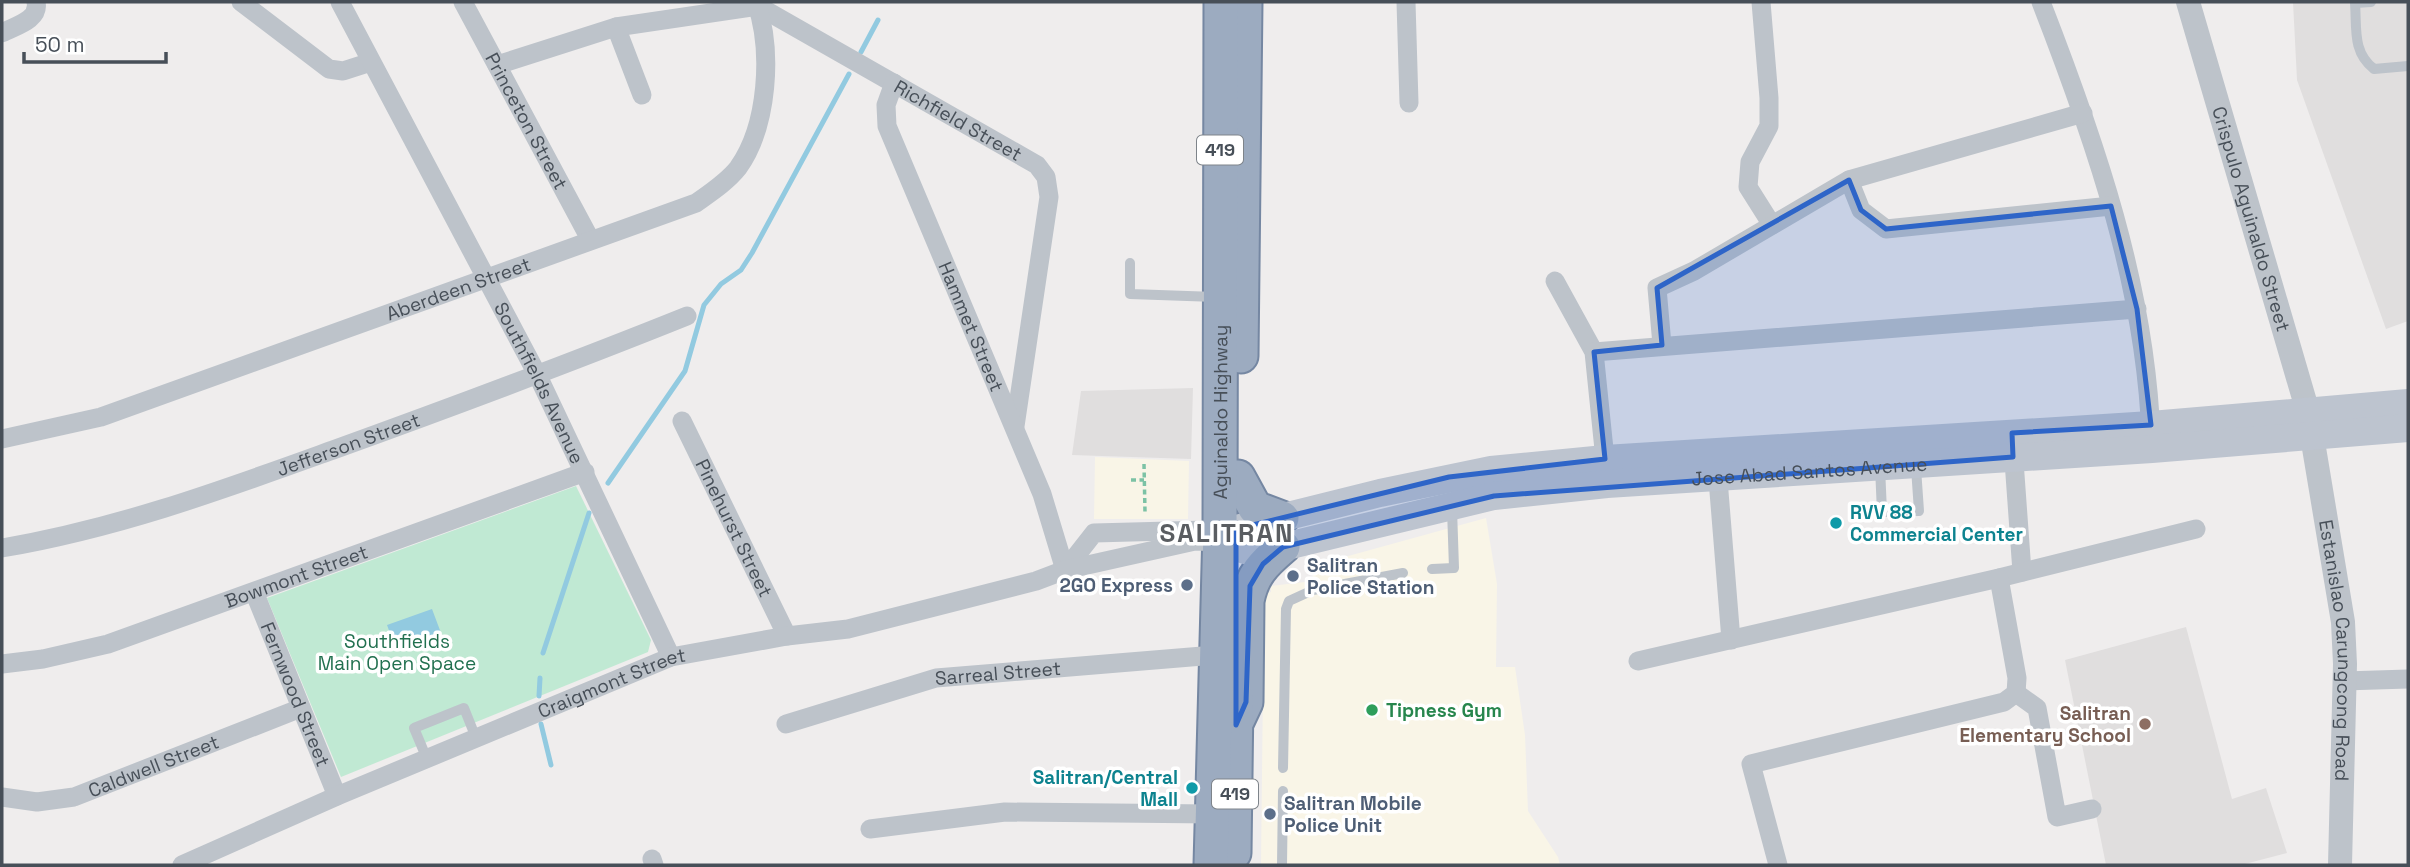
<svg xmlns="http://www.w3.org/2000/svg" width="2410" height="867" font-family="'Space Grotesk',sans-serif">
<rect width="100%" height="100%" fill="#efeded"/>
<path fill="#f9f5e7" d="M 1095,457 L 1189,461 L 1188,519 L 1094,519 Z
M 1486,518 L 1497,584 L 1496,667 L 1515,667 L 1525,735 L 1528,811 L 1558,857 L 1560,865 L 1261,865 L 1264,593 L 1271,592 L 1271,586 L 1313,581 L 1312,566 Z"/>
<path fill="#e0dede" d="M 2293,2 L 2408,2 L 2408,321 L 2386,329 L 2297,80 Z
M 1193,388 L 1191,459 L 1072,455 L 1081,391 Z
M 2186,627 L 2232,799 L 2266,788 L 2287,853 L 2241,865 L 2106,865 L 2065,660 Z"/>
<path fill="#c0e9d3" d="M 576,486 L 651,640 L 648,652 L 341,777 L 267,598 Z"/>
<path fill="#92cae0" d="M 432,609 L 441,633 L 396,650 L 387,625 Z"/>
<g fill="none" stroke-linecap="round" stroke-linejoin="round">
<path stroke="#92cae0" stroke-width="5" d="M 861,52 L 878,20
M 608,483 L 685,371 L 704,305 L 721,284 L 741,270 L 752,253 L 849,74
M 543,653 L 589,513
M 539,696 L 540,678
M 541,724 L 551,765"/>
<defs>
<g id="trunk">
<path d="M 1241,356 L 1245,2"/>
<path d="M 1238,477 L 1255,508 L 1282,518"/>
<path d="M 1238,719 L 1246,702 L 1247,601 C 1252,575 1263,564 1283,547"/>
<path d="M 1234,853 L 1236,697"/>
<path id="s15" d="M 1211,865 L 1220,530 L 1221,2"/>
</g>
</defs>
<use href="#trunk" stroke="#7587a2" stroke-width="37"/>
<path stroke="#7cc2a5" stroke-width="3.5" stroke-dasharray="5 3.5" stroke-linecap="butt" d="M 1144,464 L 1145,512
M 1131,480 L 1144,480"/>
<path stroke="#bdc3ca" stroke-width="10" d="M 2371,2 L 2355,3 C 2357,28 2352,52 2374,69 L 2408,66
M 1130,263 L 1130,294 L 1216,297
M 1880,467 L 1882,512 L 1919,511 L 1916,468
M 1432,569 L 1454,568 L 1452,509
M 427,759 L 414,728 L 464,708 L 476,738
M 1283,768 L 1286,609 L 1289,601 L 1313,590 L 1403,573
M 1282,865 L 1283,791"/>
<g stroke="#bdc3ca" stroke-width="19">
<path d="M 241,2 L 329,69 L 343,71 L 371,62"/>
<path id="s1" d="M 340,2 L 538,376 L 671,657"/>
<path id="s2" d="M 463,2 L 590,239"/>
<path d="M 1406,2 L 1409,103"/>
<path d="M 1761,2 L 1769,98 L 1769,126 L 1750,162 L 1748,187 L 1772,225"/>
<path d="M 2041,2 C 2095,141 2146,287 2151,438"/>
<path d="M 616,27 L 642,95"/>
<path d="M 2,33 C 15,26 40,20 36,2"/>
<path id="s3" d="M 497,65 L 616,27 L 758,6 L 1037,165 L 1046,177 L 1049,197 L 1015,426"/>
<path id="s4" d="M 894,83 L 886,105 L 887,126 L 1042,494 L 1065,570"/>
<path d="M 1849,180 L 1861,210 L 1886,229 L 2111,206"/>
<path d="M 1555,281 L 1594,352 L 1606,469"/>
<path d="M 1662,345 L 1657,288 L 1694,271 L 1849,180 L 2083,113"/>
<path d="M 1594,352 L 2137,309"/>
<path id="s5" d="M 682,421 L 787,636"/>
<path id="s6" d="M 2,439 L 101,417 L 696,203 C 710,193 727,182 738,168 C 768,126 773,51 756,2"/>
<path d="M 2013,447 L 2022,572"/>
<path d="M 1717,467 L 1731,640"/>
<path id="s7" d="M 2,548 C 119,528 222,490 333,450 C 452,407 570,363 687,316"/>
<path d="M 1065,570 L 1094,533 L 1207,530"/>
<path id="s8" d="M 255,594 L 337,796"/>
<path d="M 1638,661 L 1999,578 L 2196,529"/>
<path id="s9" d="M 2,664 L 43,659 L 108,644 L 585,472"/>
<path d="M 2344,681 L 2408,679"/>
<path d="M 2016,693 L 2037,708 L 2057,817 L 2092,809"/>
<path id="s10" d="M 786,724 L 936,678 L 1215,655"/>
<path id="s11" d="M 2,797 L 37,802 L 74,797 L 301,708"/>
<path d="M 870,829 L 1005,812 L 1212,814"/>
<path d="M 652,859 L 654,865"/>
<path id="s12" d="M 182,865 L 337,796 L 671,657 L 787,636 L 848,629 L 1036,581 L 1065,570 L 1195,541 L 1220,542"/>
<path d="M 1778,865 L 1751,764 L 2004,702 L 2016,693 L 2017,678 L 1999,578"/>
</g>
<path stroke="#bdc3ca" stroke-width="24" id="s13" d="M 2188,2 L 2308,412 L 2343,622 L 2345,664 L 2340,865"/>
<g stroke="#bdc4cf" stroke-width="28">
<path d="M 1220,530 L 1236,529 L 1380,493 L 1491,470 L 1605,459 L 2151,425 L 2408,403"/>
<path id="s14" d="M 1220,542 L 1248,551 L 1283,547 L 1494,496 L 1607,484 L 2152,449 L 2408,428"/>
</g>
<use href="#trunk" stroke="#9cabc0" stroke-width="33"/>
</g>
<path fill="#2e65c8" fill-opacity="0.2" stroke="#2e65c8" stroke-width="5" stroke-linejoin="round" d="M 1849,180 L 1861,210 L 1886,229 L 2111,206 L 2137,309 L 2151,425 L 2012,433 L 2013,457 L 1494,496 L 1283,547 L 1263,564 L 1250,586 L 1246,702 L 1236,725 L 1236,529 L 1449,477 L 1605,459 L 1594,352 L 1662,345 L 1657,288 Z"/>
<g fill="#0f9aa8" stroke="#fff" stroke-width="2.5">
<circle cx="1836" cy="523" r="7"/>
<circle cx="1192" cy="788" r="7"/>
</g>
<g fill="#5c6f8a" stroke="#fff" stroke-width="2.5">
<circle cx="1293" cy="576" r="7"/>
<circle cx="1187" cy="585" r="7"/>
<circle cx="1270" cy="814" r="7"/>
</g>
<circle fill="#2e9e5b" stroke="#fff" stroke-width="2.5" cx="1372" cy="710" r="7"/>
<circle fill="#8d6e63" stroke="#fff" stroke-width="2.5" cx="2145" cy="724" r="7"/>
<g text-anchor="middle" stroke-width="7" stroke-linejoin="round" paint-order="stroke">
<g fill="#fff" stroke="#7e848a" stroke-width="2">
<rect x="1197" y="135.5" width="46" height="29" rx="5"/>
<rect x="1212" y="779.5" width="46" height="29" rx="5"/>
</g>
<g font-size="18" font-weight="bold" fill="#474f58">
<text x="1220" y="156">419</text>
<text x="1235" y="800">419</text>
</g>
<g font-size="19" fill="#474f58" stroke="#fff">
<text dy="7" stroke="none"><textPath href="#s2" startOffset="135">Princeton Street</textPath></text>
<text dy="7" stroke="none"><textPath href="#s3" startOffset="499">Richfield Street</textPath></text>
<text dy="7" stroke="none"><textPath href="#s13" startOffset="226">Crispulo Aguinaldo Street</textPath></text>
<text dy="7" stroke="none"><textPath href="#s6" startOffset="481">Aberdeen Street</textPath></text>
<text dy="7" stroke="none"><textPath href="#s4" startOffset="262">Hammet Street</textPath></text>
<text dy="7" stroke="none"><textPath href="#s1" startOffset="430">Southfields Avenue</textPath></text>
<text dy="7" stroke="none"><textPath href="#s15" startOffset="453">Aguinaldo Highway</textPath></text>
<text dy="7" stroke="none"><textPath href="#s7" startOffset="362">Jefferson Street</textPath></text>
<text dy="7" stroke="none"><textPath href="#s14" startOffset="598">Jose Abad Santos Avenue</textPath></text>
<text dy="7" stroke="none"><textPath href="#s5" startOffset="119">Pinehurst Street</textPath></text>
<text dy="7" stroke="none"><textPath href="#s9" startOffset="308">Bowmont Street</textPath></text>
<text dy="7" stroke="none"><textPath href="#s13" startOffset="668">Estanislao Carungcong Road</textPath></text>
<text dy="7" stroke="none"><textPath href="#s10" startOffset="219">Sarreal Street</textPath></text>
<text dy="7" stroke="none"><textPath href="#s12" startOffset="467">Craigmont Street</textPath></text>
<text dy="7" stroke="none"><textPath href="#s8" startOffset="108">Fernwood Street</textPath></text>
<text dy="7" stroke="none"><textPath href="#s11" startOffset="158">Caldwell Street</textPath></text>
</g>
<g font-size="19" font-weight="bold" fill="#0d838f" stroke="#fff" text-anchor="start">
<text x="1850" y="519">RVV 88<tspan x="1850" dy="22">Commercial Center</tspan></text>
<text x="1178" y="784" text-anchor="end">Salitran/Central<tspan x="1178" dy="22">Mall</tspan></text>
</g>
<g font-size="19" font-weight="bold" fill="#4e5e75" stroke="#fff" text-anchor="start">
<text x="1307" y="572">Salitran<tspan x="1307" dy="22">Police Station</tspan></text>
<text x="1173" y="592" text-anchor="end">2GO Express</text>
<text x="1284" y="810">Salitran Mobile<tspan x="1284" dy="22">Police Unit</tspan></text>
</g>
<g font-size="19" fill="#21704f" stroke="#fff">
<text x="397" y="648">Southfields<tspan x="397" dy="22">Main Open Space</tspan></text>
</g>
<g font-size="19" font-weight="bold" fill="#27864d" stroke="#fff" text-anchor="start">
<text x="1386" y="717">Tipness Gym</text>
</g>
<g font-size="19" font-weight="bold" fill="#785e54" stroke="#fff" text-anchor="end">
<text x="2131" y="720">Salitran<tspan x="2131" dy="22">Elementary School</tspan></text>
</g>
<g font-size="26" font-weight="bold" letter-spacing="2" fill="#5a5d61" stroke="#fff">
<text x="1227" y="542">SALITRAN</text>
</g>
</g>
<rect width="2410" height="867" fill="none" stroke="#474f58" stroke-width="7"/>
<path d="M24 52v10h142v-10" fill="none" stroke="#474f58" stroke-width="3.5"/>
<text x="35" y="52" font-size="21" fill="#474f58" stroke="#ffffff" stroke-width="5" paint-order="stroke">50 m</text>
</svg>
